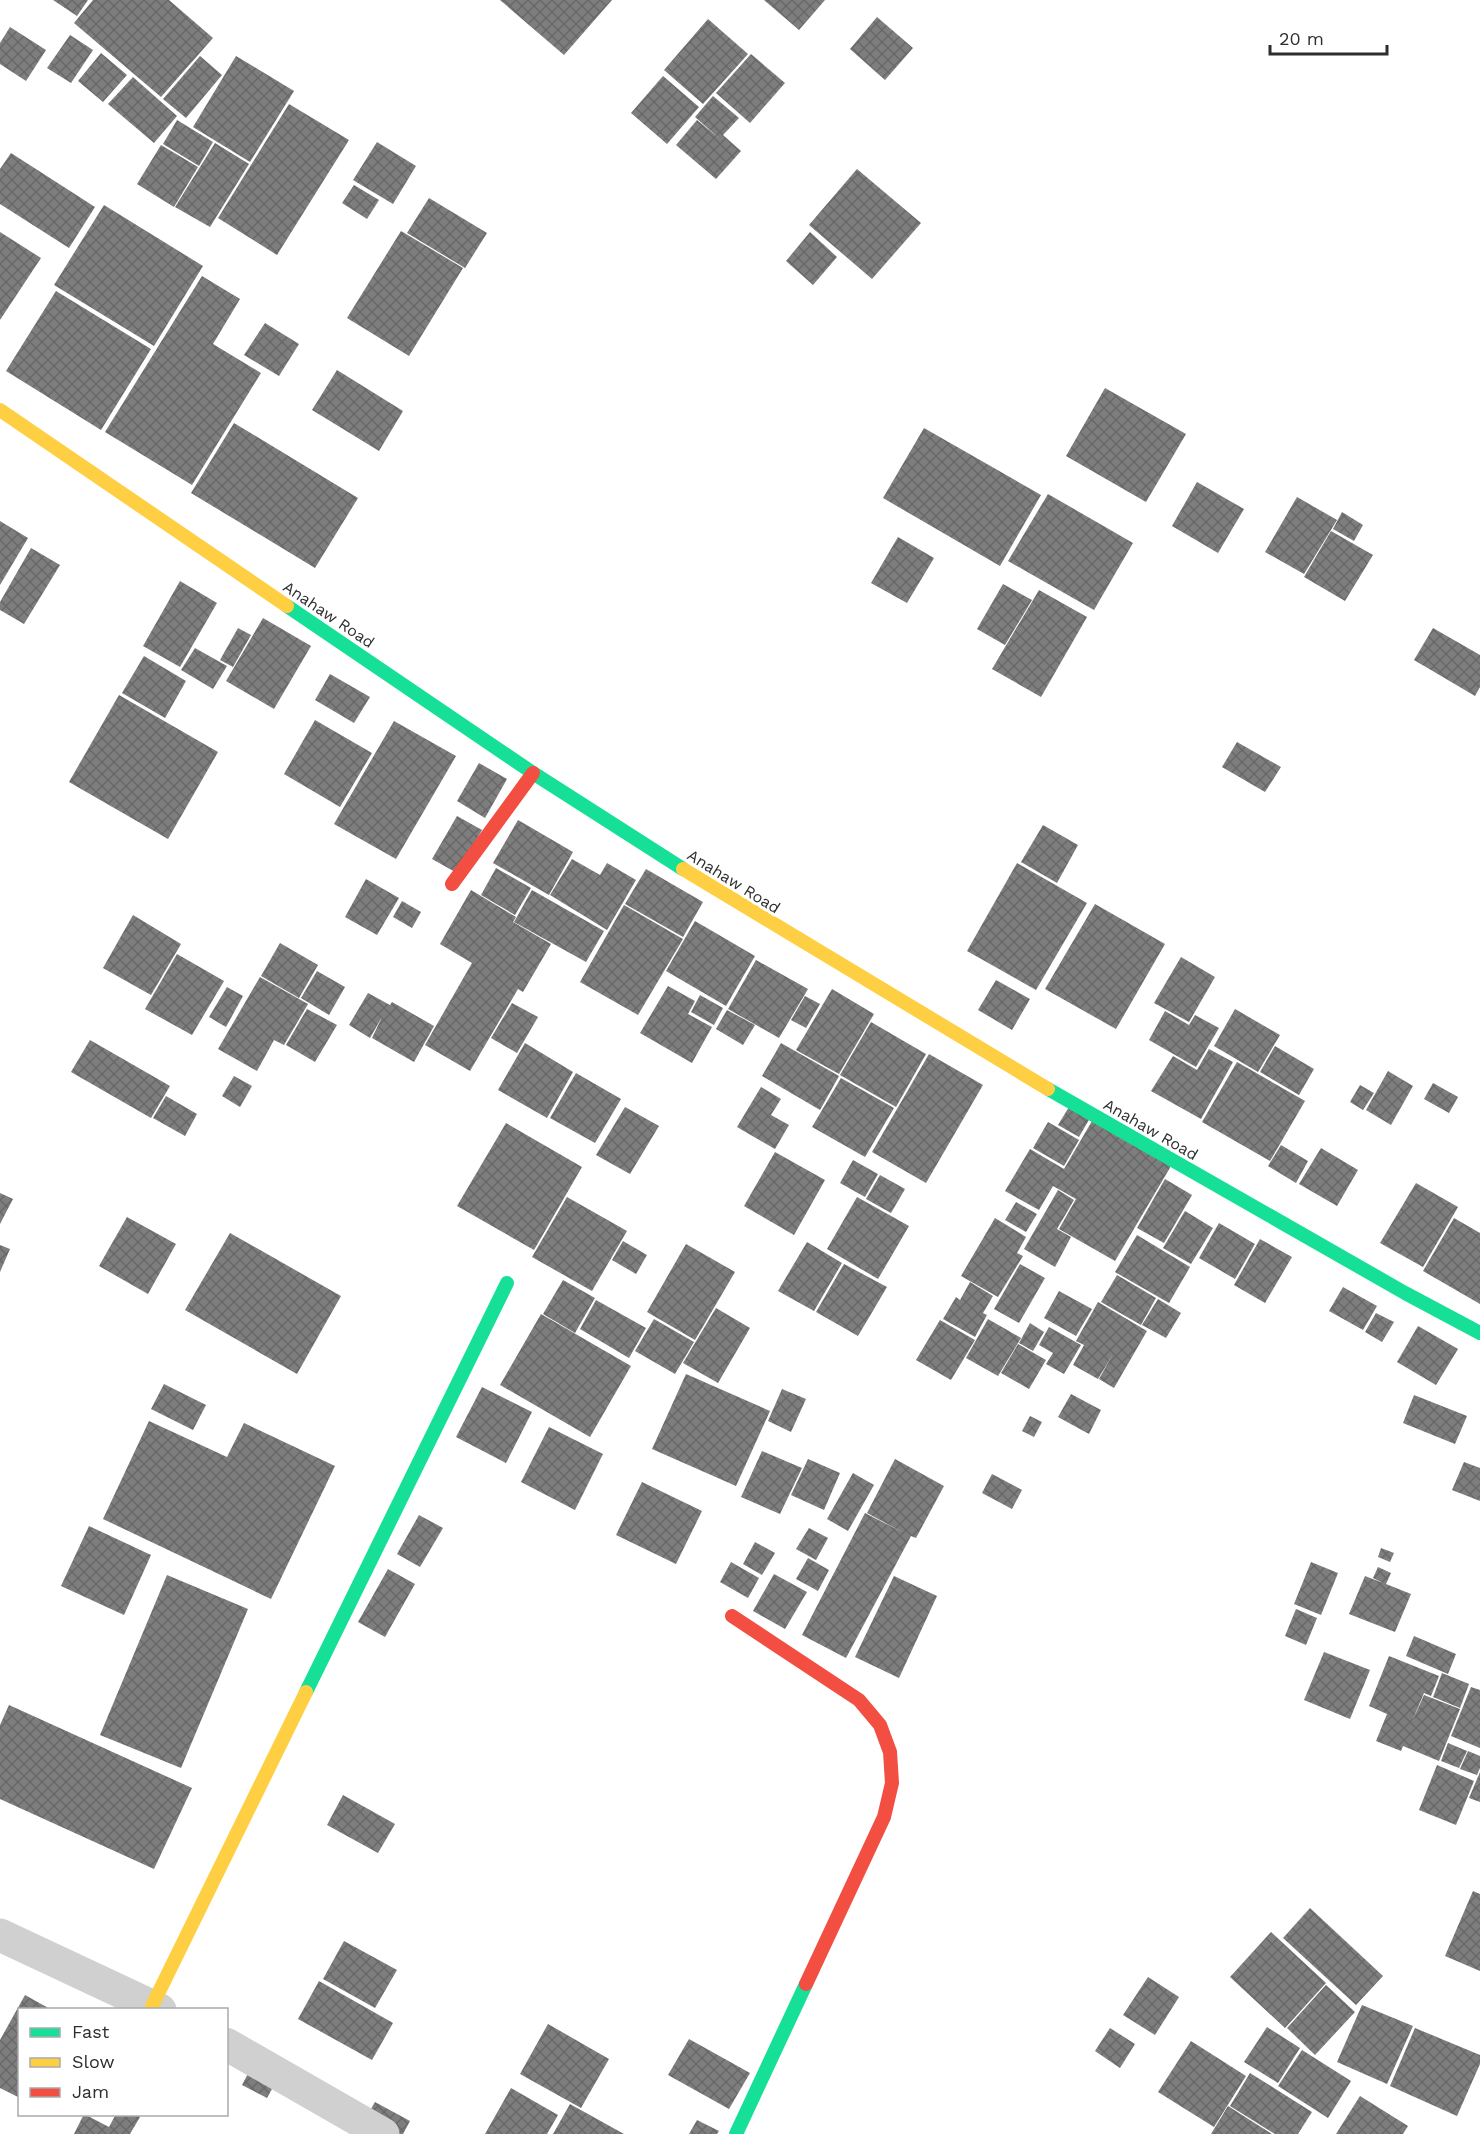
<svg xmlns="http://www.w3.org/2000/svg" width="1480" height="2134" font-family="'Work Sans',sans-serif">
<defs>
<pattern id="building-cross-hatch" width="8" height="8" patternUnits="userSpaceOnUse" patternTransform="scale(1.5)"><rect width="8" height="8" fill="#7e7e7e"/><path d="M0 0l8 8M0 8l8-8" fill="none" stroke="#686868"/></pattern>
</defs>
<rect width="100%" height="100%" fill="#fff"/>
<path fill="url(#building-cross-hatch)" d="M 53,0 L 88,0 L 77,16 Z
M 93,0 L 169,0 L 213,38 L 161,97 L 74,23 Z
M 500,0 L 612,0 L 564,55 Z
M 764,0 L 825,0 L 799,30 Z
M 877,17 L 913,48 L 885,80 L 850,49 Z
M 708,19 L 748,54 L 703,104 L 664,70 Z
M 10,27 L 46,50 L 26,81 L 0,64 L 0,43 Z
M 70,35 L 93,50 L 71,83 L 47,68 Z
M 101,53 L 127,75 L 103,102 L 78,81 Z
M 751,54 L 785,83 L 750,123 L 716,93 Z
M 200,56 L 222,75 L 186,118 L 163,99 Z
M 236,56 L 294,91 L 250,162 L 193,127 Z
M 663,76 L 699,107 L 667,144 L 631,113 Z
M 133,77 L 177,116 L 154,143 L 108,104 Z
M 713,96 L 739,118 L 723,135 L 741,151 L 716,179 L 676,145 L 697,120 L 720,139 L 695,117 Z
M 289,104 L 349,140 L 277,255 L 218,218 Z
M 177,120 L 213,142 L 199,166 L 163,144 Z
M 377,142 L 416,166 L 393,204 L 353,180 Z
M 215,143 L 249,164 L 210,227 L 175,207 Z
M 161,145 L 198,167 L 174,207 L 137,184 Z
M 11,153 L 95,207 L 69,248 L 0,204 L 0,169 Z
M 857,169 L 921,223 L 872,279 L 809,225 Z
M 354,185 L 379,200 L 367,219 L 342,203 Z
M 429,198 L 487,233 L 465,268 L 407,233 Z
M 104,205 L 203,266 L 154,346 L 54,285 Z
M 401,231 L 463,268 L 409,356 L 347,318 Z
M 0,232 L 41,258 L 0,320 Z
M 810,232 L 837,257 L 813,285 L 786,261 Z
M 202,276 L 240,299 L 213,344 L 261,373 L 192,485 L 105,432 Z
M 56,291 L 151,349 L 101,430 L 6,371 Z
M 265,323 L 299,344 L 279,376 L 244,355 Z
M 337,370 L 403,411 L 379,451 L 312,410 Z
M 1105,388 L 1186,434 L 1146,502 L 1066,456 Z
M 234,423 L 358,498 L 315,568 L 191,493 Z
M 924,428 L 1041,495 L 1000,566 L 883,498 Z
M 1197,482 L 1244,509 L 1218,553 L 1172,526 Z
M 1048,494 L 1133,543 L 1094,610 L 1008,561 Z
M 1297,497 L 1337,520 L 1304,574 L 1265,552 Z
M 1342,512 L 1363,525 L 1354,541 L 1333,529 Z
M 0,521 L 28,538 L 0,585 Z
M 1331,531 L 1373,555 L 1345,601 L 1304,577 Z
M 898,537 L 934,558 L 907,603 L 871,583 Z
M 31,548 L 60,565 L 24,624 L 0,610 L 0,602 Z
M 180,581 L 217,603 L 180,667 L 143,646 Z
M 1003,584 L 1032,600 L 1005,645 L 977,629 Z
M 1039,590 L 1087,617 L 1041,697 L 992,669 Z
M 263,618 L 311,646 L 274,709 L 226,681 Z
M 238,628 L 251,635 L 233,667 L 220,660 Z
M 1433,628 L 1480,655 L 1480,687 L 1475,696 L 1414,660 Z
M 195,648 L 227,666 L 213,689 L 181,670 Z
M 144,656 L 186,681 L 165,718 L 122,693 Z
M 330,674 L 370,697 L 354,723 L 315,700 Z
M 119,695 L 218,752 L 168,839 L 69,782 Z
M 315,720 L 372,753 L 340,807 L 284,774 Z
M 394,721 L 456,756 L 396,859 L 334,824 Z
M 1237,742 L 1281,767 L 1265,792 L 1222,767 Z
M 479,763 L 507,779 L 485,818 L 457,801 Z
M 457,816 L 482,830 L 457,873 L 432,859 Z
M 518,820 L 573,852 L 549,895 L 493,863 Z
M 1043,825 L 1078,845 L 1057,883 L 1021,862 Z
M 572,859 L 600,875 L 607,863 L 636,880 L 607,930 L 550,895 Z
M 1017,863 L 1087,903 L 1036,990 L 967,951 Z
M 496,868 L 531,888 L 515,915 L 481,895 Z
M 646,869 L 703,902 L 683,937 L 625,904 Z
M 366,879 L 399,898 L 377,935 L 345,917 Z
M 471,890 L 516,917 L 513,922 L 551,944 L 523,992 L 518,989 L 470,1071 L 425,1045 L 472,963 L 440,944 Z
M 532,890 L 604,931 L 586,962 L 514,922 Z
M 402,901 L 421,912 L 412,928 L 393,917 Z
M 1095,904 L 1165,944 L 1116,1029 L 1045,989 Z
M 624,905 L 683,939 L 638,1015 L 580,982 Z
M 133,915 L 181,944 L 151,995 L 103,968 Z
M 695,921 L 755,956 L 726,1006 L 666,971 Z
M 280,943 L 318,965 L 299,998 L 261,976 Z
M 177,954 L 224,981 L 192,1035 L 145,1009 Z
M 1181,957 L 1215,977 L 1189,1022 L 1154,1003 Z
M 756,960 L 808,989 L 779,1038 L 728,1009 Z
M 317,971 L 345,987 L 329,1015 L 301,998 Z
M 260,977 L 308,1004 L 284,1045 L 274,1040 L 257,1071 L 218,1049 Z
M 996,980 L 1030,999 L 1012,1030 L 978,1010 Z
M 668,986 L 695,1001 L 688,1014 L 712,1027 L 692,1063 L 640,1033 Z
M 227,987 L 243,996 L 226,1027 L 209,1017 Z
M 832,989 L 874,1014 L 839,1074 L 796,1050 Z
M 368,993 L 390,1005 L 392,1002 L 434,1026 L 414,1062 L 372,1038 L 382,1017 L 370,1038 L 349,1025 Z
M 700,995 L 723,1008 L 714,1025 L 691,1012 Z
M 805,996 L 820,1004 L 806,1028 L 791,1020 Z
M 512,1003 L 538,1017 L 517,1053 L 491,1038 Z
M 307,1009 L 337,1025 L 315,1062 L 286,1045 Z
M 1235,1009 L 1280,1035 L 1258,1072 L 1214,1046 Z
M 727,1010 L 755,1025 L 743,1045 L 716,1029 Z
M 1165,1011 L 1189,1025 L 1195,1015 L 1219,1028 L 1196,1067 L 1149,1040 Z
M 871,1022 L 926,1054 L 896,1107 L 840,1075 Z
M 90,1040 L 170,1086 L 151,1118 L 71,1072 Z
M 525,1043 L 573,1072 L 547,1118 L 498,1090 Z
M 781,1043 L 839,1076 L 820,1110 L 762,1076 Z
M 1275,1046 L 1314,1069 L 1299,1095 L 1260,1072 Z
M 1209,1049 L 1233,1062 L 1201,1119 L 1151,1091 L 1173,1056 L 1197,1070 Z
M 929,1054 L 983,1085 L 926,1183 L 872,1152 Z
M 1237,1062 L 1305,1101 L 1270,1161 L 1202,1122 Z
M 1388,1071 L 1413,1086 L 1391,1125 L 1366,1110 Z
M 576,1073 L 621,1099 L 595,1143 L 550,1118 Z
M 234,1076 L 252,1086 L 240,1107 L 222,1096 Z
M 841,1078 L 894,1108 L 865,1157 L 812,1127 Z
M 1433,1083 L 1458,1097 L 1449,1113 L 1424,1099 Z
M 1360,1085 L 1374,1093 L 1363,1110 L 1350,1102 Z
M 761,1087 L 781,1099 L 771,1115 L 789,1125 L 775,1149 L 737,1127 Z
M 166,1096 L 197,1114 L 185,1136 L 153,1118 Z
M 625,1107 L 659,1126 L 630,1174 L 596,1155 Z
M 1069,1107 L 1090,1118 L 1079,1137 L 1058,1125 Z
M 1092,1121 L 1171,1166 L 1115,1261 L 1059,1229 L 1076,1199 L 1053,1186 L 1039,1210 L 1005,1191 L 1030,1149 L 1064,1169 Z
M 1048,1122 L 1079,1140 L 1064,1166 L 1033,1148 Z
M 506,1123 L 582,1167 L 534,1250 L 457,1206 Z
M 1281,1145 L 1308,1161 L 1296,1183 L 1268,1166 Z
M 1321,1148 L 1358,1170 L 1337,1206 L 1299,1184 Z
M 775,1152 L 825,1180 L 794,1235 L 744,1206 Z
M 853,1160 L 878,1174 L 865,1197 L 840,1183 Z
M 880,1175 L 905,1189 L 891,1213 L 866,1199 Z
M 1165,1179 L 1192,1195 L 1164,1243 L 1137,1228 Z
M 1416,1183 L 1458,1207 L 1423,1267 L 1380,1243 Z
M 1058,1190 L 1074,1200 L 1057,1229 L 1071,1237 L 1055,1267 L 1024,1249 Z
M 0,1193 L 13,1199 L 0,1224 Z
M 567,1197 L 627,1231 L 592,1291 L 532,1257 Z
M 857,1197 L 909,1226 L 878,1279 L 827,1249 Z
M 1016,1202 L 1037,1214 L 1026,1232 L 1005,1220 Z
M 1185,1211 L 1213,1228 L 1191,1264 L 1163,1248 Z
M 127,1217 L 176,1244 L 148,1294 L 99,1266 Z
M 995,1218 L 1026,1237 L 1017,1253 L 1023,1256 L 998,1297 L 961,1276 Z
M 1454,1218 L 1480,1233 L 1480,1304 L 1423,1271 Z
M 1219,1223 L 1255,1244 L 1235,1279 L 1199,1258 Z
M 230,1233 L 341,1296 L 297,1374 L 185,1310 Z
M 1137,1235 L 1190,1267 L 1169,1303 L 1115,1272 Z
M 1260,1239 L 1292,1257 L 1265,1303 L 1234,1285 Z
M 623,1241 L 647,1255 L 636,1274 L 612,1260 Z
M 807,1242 L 842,1263 L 814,1311 L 778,1291 Z
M 686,1244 L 735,1272 L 695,1340 L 647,1312 Z
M 0,1245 L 10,1249 L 0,1272 Z
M 844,1264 L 887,1287 L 858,1336 L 816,1312 Z
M 1020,1264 L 1045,1278 L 1019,1323 L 994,1309 Z
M 1117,1275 L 1156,1298 L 1141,1325 L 1101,1302 Z
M 563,1280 L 595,1298 L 575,1333 L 543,1314 Z
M 970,1282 L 993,1296 L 983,1313 L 987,1315 L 975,1337 L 943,1319 L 956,1297 L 960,1300 Z
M 1343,1287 L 1377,1306 L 1363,1330 L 1329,1311 Z
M 1059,1291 L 1092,1309 L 1076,1336 L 1044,1318 Z
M 1158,1299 L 1181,1313 L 1166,1338 L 1142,1325 Z
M 596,1300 L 646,1328 L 629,1358 L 580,1329 Z
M 1098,1302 L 1147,1331 L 1114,1388 L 1099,1379 L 1113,1354 L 1098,1379 L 1073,1365 L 1084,1345 L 1076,1341 Z
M 716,1308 L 750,1328 L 718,1383 L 683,1363 Z
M 1376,1313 L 1394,1322 L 1382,1342 L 1365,1332 Z
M 541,1314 L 631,1366 L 590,1437 L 500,1385 Z
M 654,1319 L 694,1342 L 675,1374 L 635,1351 Z
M 988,1319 L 1021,1338 L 998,1376 L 966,1358 Z
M 940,1320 L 975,1340 L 951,1380 L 916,1360 Z
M 1030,1323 L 1044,1332 L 1033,1351 L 1019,1343 Z
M 1418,1326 L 1458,1349 L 1436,1385 L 1397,1362 Z
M 1049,1327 L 1081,1345 L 1064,1374 L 1046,1364 L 1053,1353 L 1039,1345 Z
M 1018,1344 L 1046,1360 L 1029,1389 L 1001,1373 Z
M 686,1374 L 770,1411 L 736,1486 L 652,1449 Z
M 164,1384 L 206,1405 L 193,1430 L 151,1409 Z
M 482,1387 L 532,1412 L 506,1463 L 456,1437 Z
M 782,1389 L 806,1399 L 791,1432 L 768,1421 Z
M 1071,1394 L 1101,1410 L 1089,1434 L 1058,1417 Z
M 1414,1395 L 1467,1416 L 1455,1444 L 1403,1423 Z
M 1030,1416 L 1042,1422 L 1034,1437 L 1022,1431 Z
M 149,1421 L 227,1457 L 244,1423 L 335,1466 L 271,1599 L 103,1519 Z
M 549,1427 L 603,1454 L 575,1510 L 521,1482 Z
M 762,1451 L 802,1468 L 780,1514 L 741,1497 Z
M 808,1459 L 840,1473 L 824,1510 L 791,1495 Z
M 895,1459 L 944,1486 L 916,1538 L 911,1536 L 846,1658 L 802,1635 L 865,1513 L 904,1533 L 867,1513 Z
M 1464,1462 L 1480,1468 L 1480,1501 L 1452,1490 Z
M 853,1473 L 874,1485 L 848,1531 L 827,1519 Z
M 992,1474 L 1022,1490 L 1012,1509 L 982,1493 Z
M 642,1482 L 702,1511 L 676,1564 L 616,1535 Z
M 419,1515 L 443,1528 L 420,1567 L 397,1554 Z
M 89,1526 L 151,1555 L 124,1615 L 61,1586 Z
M 809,1528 L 828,1538 L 816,1560 L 796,1549 Z
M 755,1542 L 775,1553 L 762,1575 L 743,1564 Z
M 1381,1548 L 1394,1553 L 1390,1562 L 1378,1557 Z
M 808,1558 L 829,1570 L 818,1591 L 796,1579 Z
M 731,1562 L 759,1578 L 748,1598 L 720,1582 Z
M 1311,1562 L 1338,1573 L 1321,1615 L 1294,1604 Z
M 1378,1567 L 1391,1573 L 1386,1584 L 1411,1594 L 1395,1632 L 1349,1614 L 1365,1576 L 1383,1583 L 1373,1578 Z
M 388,1569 L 415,1584 L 385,1637 L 358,1622 Z
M 774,1574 L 807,1592 L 785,1629 L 753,1611 Z
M 167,1575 L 248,1609 L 181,1768 L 100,1735 Z
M 894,1576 L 937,1596 L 899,1678 L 855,1657 Z
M 1296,1609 L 1317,1618 L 1306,1645 L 1285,1636 Z
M 1414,1636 L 1456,1654 L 1448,1674 L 1406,1656 Z
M 1324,1652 L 1370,1670 L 1350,1719 L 1304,1700 Z
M 1389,1656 L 1439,1676 L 1431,1696 L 1424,1693 L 1411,1724 L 1424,1695 L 1460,1709 L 1439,1761 L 1403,1746 L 1401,1751 L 1376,1741 L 1387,1714 L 1369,1706 Z
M 1442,1673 L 1469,1684 L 1460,1708 L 1433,1697 Z
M 1471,1687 L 1480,1690 L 1480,1748 L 1451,1736 Z
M 9,1705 L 192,1788 L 154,1869 L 0,1799 L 0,1725 Z
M 1448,1743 L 1467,1751 L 1459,1768 L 1441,1761 Z
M 1468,1751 L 1480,1756 L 1480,1768 L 1477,1775 L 1460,1769 Z
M 1437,1765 L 1474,1781 L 1456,1825 L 1419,1810 Z
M 1480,1772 L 1480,1802 L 1469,1798 Z
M 343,1795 L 395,1824 L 378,1853 L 327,1825 Z
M 1473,1891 L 1480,1894 L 1480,1971 L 1445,1956 Z
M 1310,1908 L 1383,1976 L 1356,2005 L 1283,1938 Z
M 1271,1932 L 1326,1983 L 1285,2028 L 1230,1977 Z
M 344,1941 L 397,1970 L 375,2008 L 323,1979 Z
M 1148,1977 L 1179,1997 L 1155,2035 L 1123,2015 Z
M 319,1981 L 393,2023 L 372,2060 L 298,2019 Z
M 1326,1985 L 1355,2012 L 1315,2055 L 1287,2028 Z
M 25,1995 L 52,2010 L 20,2010 L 20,2098 L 0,2088 L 0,2040 Z
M 1362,2005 L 1413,2026 L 1387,2084 L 1337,2062 Z
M 548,2024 L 609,2059 L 581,2108 L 520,2074 Z
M 1267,2027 L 1300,2048 L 1278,2083 L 1244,2062 Z
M 1110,2028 L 1135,2044 L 1120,2068 L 1095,2051 Z
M 1415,2028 L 1480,2055 L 1480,2064 L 1457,2116 L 1390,2086 Z
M 689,2039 L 750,2073 L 729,2109 L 668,2075 Z
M 1191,2041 L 1246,2076 L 1214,2127 L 1158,2092 Z
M 1302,2050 L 1351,2081 L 1328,2118 L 1278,2086 Z
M 252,2066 L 277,2080 L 267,2098 L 242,2085 Z
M 1250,2073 L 1312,2112 L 1298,2134 L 1275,2134 L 1230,2106 Z
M 511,2088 L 558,2115 L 547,2134 L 485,2134 Z
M 1360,2096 L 1408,2126 L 1403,2134 L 1336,2134 Z
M 375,2102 L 410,2121 L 403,2134 L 387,2134 L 364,2121 Z
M 570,2104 L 624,2134 L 553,2134 Z
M 1228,2106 L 1272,2134 L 1211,2134 Z
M 84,2114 L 109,2127 L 116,2114 L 135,2114 L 140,2117 L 130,2134 L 74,2134 Z
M 697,2120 L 719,2131 L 717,2134 L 689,2134 Z"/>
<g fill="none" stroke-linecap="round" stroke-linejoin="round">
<path stroke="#d0d0d0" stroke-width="33" d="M 0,1935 L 160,2010
M 226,2044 L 383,2134"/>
<path stroke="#16e098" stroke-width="14" d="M 287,606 L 533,773 L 683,869
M 1048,1089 L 1405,1293 L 1480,1333
M 306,1692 L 507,1283
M 736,2134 L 806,1984"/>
<path stroke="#ffcf43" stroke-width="14" d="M 0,410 L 287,606
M 683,869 L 1048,1089
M 152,2006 L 306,1692"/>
<path stroke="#f24e42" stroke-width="14" d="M 452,884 L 533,773
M 732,1616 L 859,1700 L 880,1725 L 890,1752 L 892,1783 L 884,1817 L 806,1984"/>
</g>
<g text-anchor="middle" stroke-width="6" stroke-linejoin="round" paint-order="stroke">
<g font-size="16" fill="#2e2e2e" stroke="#fff">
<text transform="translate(329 614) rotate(34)" y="6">Anahaw Road</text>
<text transform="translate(734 881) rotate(32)" y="6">Anahaw Road</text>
<text transform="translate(1151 1129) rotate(30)" y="6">Anahaw Road</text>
</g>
</g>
<rect x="18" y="2008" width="210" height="108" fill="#ffffff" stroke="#ababab" stroke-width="1.5"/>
<rect x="30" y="2028" width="30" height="9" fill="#16e098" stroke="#ababab" stroke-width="1.5"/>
<text x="72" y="2038" font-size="18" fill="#2e2e2e">Fast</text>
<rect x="30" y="2058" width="30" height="9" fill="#ffcf43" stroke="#ababab" stroke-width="1.5"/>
<text x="72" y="2068" font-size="18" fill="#2e2e2e">Slow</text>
<rect x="30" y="2088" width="30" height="9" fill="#f24e42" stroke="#ababab" stroke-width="1.5"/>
<text x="72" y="2098" font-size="18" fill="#2e2e2e">Jam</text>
<path d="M1270 45v9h117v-9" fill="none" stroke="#2e2e2e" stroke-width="3"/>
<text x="1279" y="45" font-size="18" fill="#2e2e2e" stroke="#ffffff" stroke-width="4.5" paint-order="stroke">20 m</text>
</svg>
